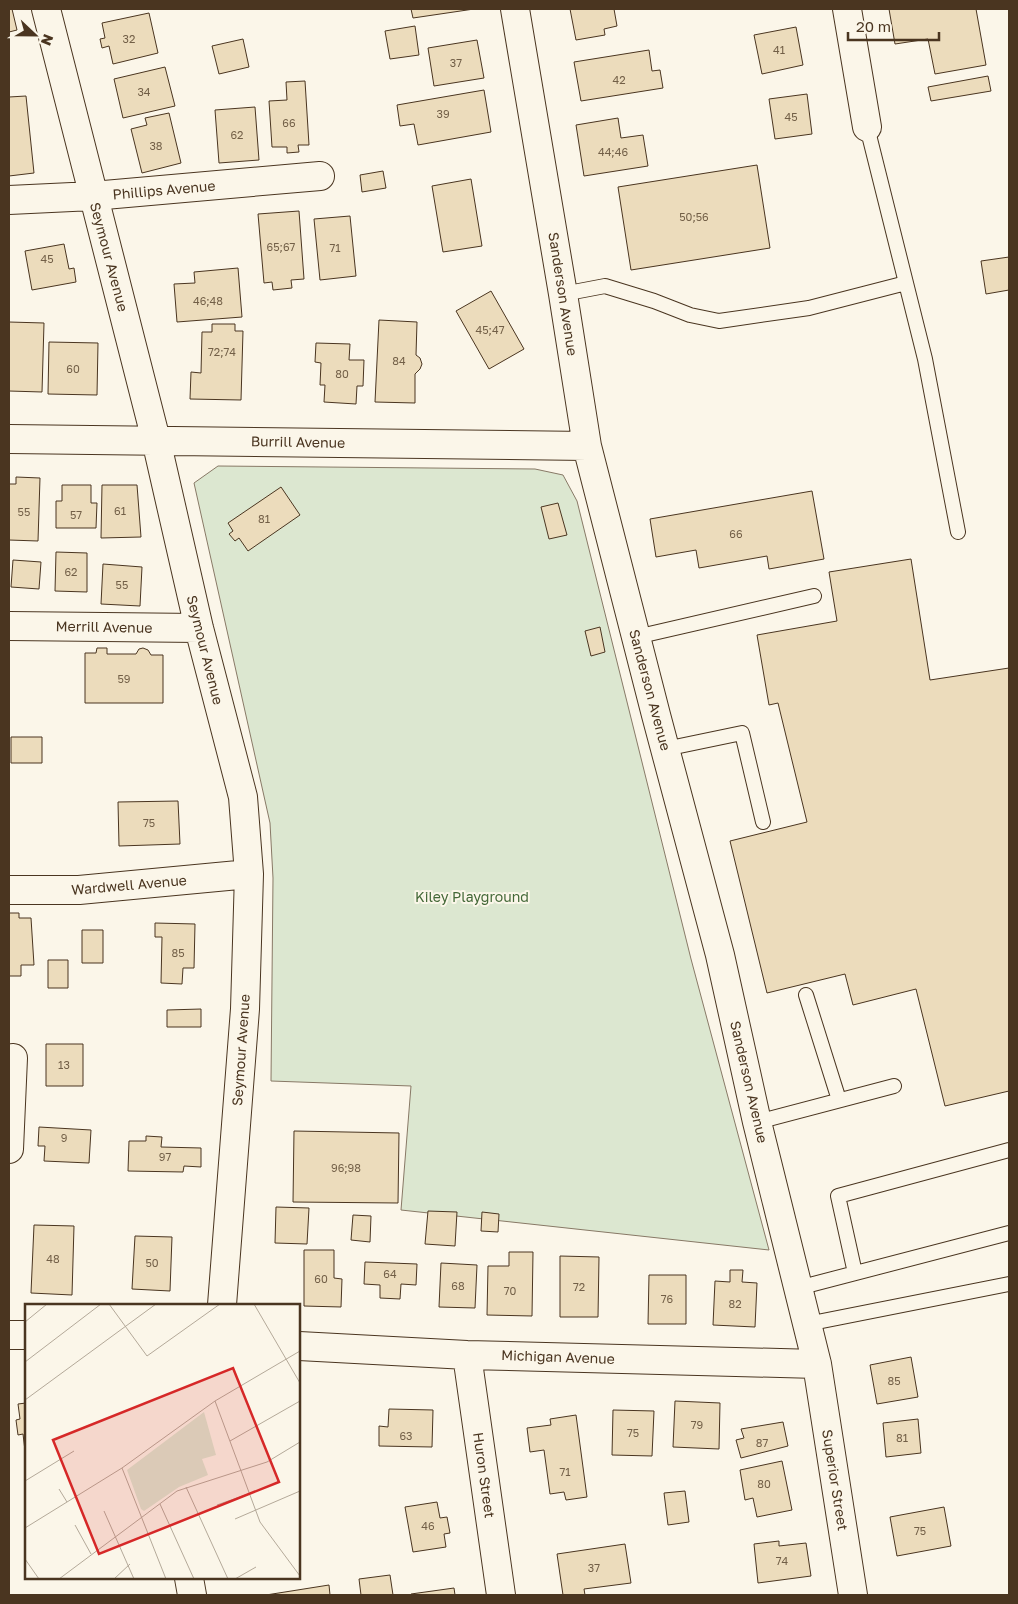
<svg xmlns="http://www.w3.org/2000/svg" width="1018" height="1604" font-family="'Golos Text',sans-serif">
<rect width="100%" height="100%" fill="#fbf6e9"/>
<path fill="#dce7d0" stroke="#887966" d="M 218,466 L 535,469 L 563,475 L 577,501 L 691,959 L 769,1250 L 401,1210 L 411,1086 L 271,1081 L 273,878 L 270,823 L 194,483 Z"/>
<path fill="#ecdcbc" stroke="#4a3520" d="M 9,9 L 12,9 L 17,30 L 9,32 Z
M 411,9 L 474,9 L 413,18 Z
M 570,9 L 614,9 L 617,26 L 604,29 L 605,35 L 576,40 Z
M 889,9 L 976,9 L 986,65 L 935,74 L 928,39 L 895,44 Z
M 149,13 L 158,53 L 113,64 L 109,46 L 102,48 L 100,39 L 105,38 L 102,23 Z
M 415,26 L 419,55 L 390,59 L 385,31 Z
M 796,27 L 803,65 L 762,74 L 754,35 Z
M 243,39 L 249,67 L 219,74 L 212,46 Z
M 477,40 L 484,78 L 434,86 L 428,48 Z
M 649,50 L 652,71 L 660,70 L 663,88 L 581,101 L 574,62 Z
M 165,67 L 175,106 L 123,118 L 114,79 Z
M 988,76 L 991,91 L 931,101 L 928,87 Z
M 305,81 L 309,145 L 298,145 L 299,152 L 287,153 L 287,147 L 272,147 L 269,101 L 287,100 L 286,82 Z
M 484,90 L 491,132 L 418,145 L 414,124 L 400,126 L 397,105 Z
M 807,94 L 812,134 L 775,139 L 769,99 Z
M 26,96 L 34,173 L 9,176 L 9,97 Z
M 255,107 L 259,160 L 219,163 L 215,110 Z
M 169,113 L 181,163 L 142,173 L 131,129 L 147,125 L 145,118 Z
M 618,118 L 621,138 L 643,135 L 648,166 L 584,176 L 576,125 Z
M 757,165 L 770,248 L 631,270 L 618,187 Z
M 383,171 L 386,188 L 362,192 L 360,175 Z
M 471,179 L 482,246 L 443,252 L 432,186 Z
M 299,211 L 304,279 L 291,280 L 292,288 L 273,290 L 272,282 L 264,283 L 258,214 Z
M 350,216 L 356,276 L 320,280 L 314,219 Z
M 64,244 L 69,269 L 74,268 L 76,282 L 32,290 L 25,251 Z
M 1009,257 L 1009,290 L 986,294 L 981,261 Z
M 238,268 L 242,317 L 177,322 L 174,284 L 195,283 L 194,272 Z
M 491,291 L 524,349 L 489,369 L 456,311 Z
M 379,320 L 417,322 L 416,355 L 420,358 L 422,364 L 420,369 L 415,374 L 415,403 L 375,402 Z
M 9,322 L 44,323 L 42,392 L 9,391 Z
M 212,324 L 235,324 L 235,331 L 243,331 L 241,400 L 190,399 L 191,372 L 201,373 L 202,332 L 212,332 Z
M 49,342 L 98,343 L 97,395 L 48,394 Z
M 316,343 L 350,344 L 349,360 L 364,360 L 363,386 L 357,386 L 356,404 L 324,402 L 325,385 L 320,385 L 321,363 L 315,362 Z
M 16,477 L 40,478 L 38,541 L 9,540 L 9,484 L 16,484 Z
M 62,485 L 91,485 L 91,503 L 97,503 L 96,528 L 56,528 L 56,501 L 62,501 Z
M 102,485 L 137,485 L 141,537 L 101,538 Z
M 281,487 L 300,515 L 248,551 L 239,538 L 235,541 L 229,534 L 233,531 L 228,523 Z
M 812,491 L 824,559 L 769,569 L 767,556 L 699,568 L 696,550 L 656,557 L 650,519 Z
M 558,503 L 567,535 L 549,539 L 541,507 Z
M 56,552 L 87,553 L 87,592 L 55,591 Z
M 911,559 L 930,680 L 1009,668 L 1009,1091 L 945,1106 L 916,989 L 853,1005 L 845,974 L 767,993 L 730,841 L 807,822 L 778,703 L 769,705 L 757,635 L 837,621 L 829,572 Z
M 13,560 L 41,562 L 39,589 L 11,587 Z
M 103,564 L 142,567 L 140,606 L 101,604 Z
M 600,627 L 605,652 L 591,656 L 585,631 Z
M 97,648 L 107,648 L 107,654 L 136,654 L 139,649 L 143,648 L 148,650 L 151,655 L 163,655 L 163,703 L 85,703 L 85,653 L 96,653 Z
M 11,737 L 42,737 L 42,763 L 11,763 Z
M 178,801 L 180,844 L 119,846 L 118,802 Z
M 9,913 L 19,913 L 19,918 L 31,918 L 34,965 L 21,965 L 21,976 L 9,976 Z
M 155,923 L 195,924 L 194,968 L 183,968 L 182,984 L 161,983 L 162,937 L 155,937 Z
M 82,930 L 103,930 L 103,963 L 82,963 Z
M 48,960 L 68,960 L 68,988 L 48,988 Z
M 201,1009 L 201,1027 L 167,1027 L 167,1010 Z
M 46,1044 L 83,1044 L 83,1086 L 46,1086 Z
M 39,1127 L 91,1130 L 89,1163 L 44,1161 L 45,1146 L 38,1146 Z
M 294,1131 L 399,1133 L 398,1203 L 293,1202 Z
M 146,1136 L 162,1137 L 161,1147 L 201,1148 L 201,1167 L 184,1166 L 183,1172 L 128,1171 L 129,1141 L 146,1141 Z
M 276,1207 L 309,1208 L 307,1244 L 275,1243 Z
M 428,1211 L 457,1212 L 455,1246 L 425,1244 Z
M 482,1212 L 499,1214 L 498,1232 L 481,1231 Z
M 353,1215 L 371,1216 L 370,1242 L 351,1240 Z
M 34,1225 L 74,1226 L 72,1295 L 31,1293 Z
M 135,1236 L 172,1237 L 170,1291 L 132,1289 Z
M 304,1250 L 334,1250 L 334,1278 L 342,1279 L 341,1307 L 304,1306 Z
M 509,1252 L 533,1252 L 532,1316 L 487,1315 L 488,1266 L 509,1266 Z
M 560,1256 L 599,1257 L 598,1317 L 560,1317 Z
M 365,1262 L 417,1264 L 416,1285 L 401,1284 L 400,1299 L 380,1298 L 380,1285 L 364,1284 Z
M 441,1263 L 477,1265 L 475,1308 L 439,1307 Z
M 730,1270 L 743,1270 L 742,1282 L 757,1283 L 755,1327 L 713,1325 L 715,1281 L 730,1282 Z
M 649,1275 L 686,1275 L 686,1324 L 648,1324 Z
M 911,1357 L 918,1397 L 877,1404 L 870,1365 Z
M 675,1401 L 720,1403 L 719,1449 L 673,1447 Z
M 26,1403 L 26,1459 L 23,1434 L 18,1435 L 16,1420 L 20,1419 L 18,1404 Z
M 389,1409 L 433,1410 L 432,1447 L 379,1446 L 379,1426 L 388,1427 Z
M 613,1410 L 654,1411 L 652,1456 L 612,1455 Z
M 576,1415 L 587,1497 L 566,1500 L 564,1492 L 550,1494 L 544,1450 L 530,1452 L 527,1428 L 551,1425 L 550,1419 Z
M 918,1419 L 921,1453 L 886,1457 L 883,1423 Z
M 783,1422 L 788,1446 L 741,1458 L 736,1440 L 744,1438 L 741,1429 Z
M 782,1461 L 792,1510 L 757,1517 L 753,1498 L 745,1500 L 740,1470 Z
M 685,1491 L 689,1522 L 668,1525 L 664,1493 Z
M 437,1502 L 440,1518 L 447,1517 L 450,1533 L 444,1534 L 446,1547 L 413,1552 L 405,1507 Z
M 944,1507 L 951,1546 L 897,1556 L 890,1517 Z
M 779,1541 L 779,1546 L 806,1543 L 811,1576 L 758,1583 L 754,1544 Z
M 625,1544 L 631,1583 L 584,1589 L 585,1595 L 563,1595 L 557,1554 Z
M 390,1575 L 393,1595 L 361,1595 L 359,1579 Z
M 329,1585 L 330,1595 L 266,1595 Z
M 454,1588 L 455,1595 L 411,1595 L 411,1594 Z"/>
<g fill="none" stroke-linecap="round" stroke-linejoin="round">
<defs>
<path id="lane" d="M 867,127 L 925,359 L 958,532
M 563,294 L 605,286 L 654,301 L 690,315 L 719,321 L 809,308 L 906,283
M 636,637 L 814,596
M 665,749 L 742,733 L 763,822
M 806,995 L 839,1100
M 757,1122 L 894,1086
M 855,1273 L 838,1196 L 1009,1150
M 798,1288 L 1009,1233
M 807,1324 L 1009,1284"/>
<path id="street" d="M 46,9 L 156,440 L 199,628 L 243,797 L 249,874 L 245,1009 L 222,1305
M 515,9 L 563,294 L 587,446 L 656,715 L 720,955 L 757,1122 L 817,1364 L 853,1595
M 847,9 L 867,127
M 9,200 L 93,196 L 320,176
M 9,439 L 587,446
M 9,626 L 199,628
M 9,890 L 79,890 L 249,874
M 9,1149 L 13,1058
M 9,1335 L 26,1335
M 299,1346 L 467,1355 L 817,1364
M 467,1355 L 501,1595
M 189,1578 L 192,1595"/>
</defs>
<use href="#lane" stroke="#4a3520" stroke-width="16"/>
<use href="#street" stroke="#4a3520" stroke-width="30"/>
<use href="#lane" stroke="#fbf6e9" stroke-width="14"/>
<use href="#street" stroke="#fbf6e9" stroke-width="28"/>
</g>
<g text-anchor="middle" stroke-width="4" stroke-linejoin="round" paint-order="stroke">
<g font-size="11" fill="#725f47">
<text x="129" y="43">32</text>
<text x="779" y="54">41</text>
<text x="456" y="67">37</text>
<text x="619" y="84">42</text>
<text x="144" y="96">34</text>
<text x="443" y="118">39</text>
<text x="791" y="121">45</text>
<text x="289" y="127">66</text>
<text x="237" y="139">62</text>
<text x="156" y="150">38</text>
<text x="613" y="156">44;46</text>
<text x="694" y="221">50;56</text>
<text x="281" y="251">65;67</text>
<text x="335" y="252">71</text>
<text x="47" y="263">45</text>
<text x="208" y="305">46;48</text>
<text x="490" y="334">45;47</text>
<text x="222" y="356">72;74</text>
<text x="399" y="365">84</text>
<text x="73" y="373">60</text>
<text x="342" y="378">80</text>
<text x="120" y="515">61</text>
<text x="24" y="516">55</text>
<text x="76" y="519">57</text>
<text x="264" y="523">81</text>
<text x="736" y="538">66</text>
<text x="71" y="576">62</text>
<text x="122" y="589">55</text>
<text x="124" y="683">59</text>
<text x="149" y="827">75</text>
<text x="178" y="957">85</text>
<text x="64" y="1069">13</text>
<text x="64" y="1142">9</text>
<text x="165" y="1161">97</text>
<text x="346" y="1172">96;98</text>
<text x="53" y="1263">48</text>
<text x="152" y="1267">50</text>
<text x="390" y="1278">64</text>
<text x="321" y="1283">60</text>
<text x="458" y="1290">68</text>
<text x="579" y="1291">72</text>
<text x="510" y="1295">70</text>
<text x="667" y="1303">76</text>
<text x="735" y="1308">82</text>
<text x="894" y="1385">85</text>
<text x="697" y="1429">79</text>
<text x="633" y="1437">75</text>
<text x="406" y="1440">63</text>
<text x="902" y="1442">81</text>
<text x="762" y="1447">87</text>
<text x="565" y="1476">71</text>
<text x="764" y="1488">80</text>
<text x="428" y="1530">46</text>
<text x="920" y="1535">75</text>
<text x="782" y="1565">74</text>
<text x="594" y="1572">37</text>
</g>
<g font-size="14" fill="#4a3520" stroke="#fbf6e9">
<text transform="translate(164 190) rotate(-5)" y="5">Phillips Avenue</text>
<text transform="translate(109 257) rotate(75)" y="5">Seymour Avenue</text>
<text transform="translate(563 294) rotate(81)" y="5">Sanderson Avenue</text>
<text transform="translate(298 442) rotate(1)" y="5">Burrill Avenue</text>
<text transform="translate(104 627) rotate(1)" y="5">Merrill Avenue</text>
<text transform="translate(205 650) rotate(76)" y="5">Seymour Avenue</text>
<text transform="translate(650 690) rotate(75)" y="5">Sanderson Avenue</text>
<text transform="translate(129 885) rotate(-5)" y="5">Wardwell Avenue</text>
<text transform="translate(241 1050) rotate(-86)" y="5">Seymour Avenue</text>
<text transform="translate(749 1082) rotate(77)" y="5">Sanderson Avenue</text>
<text transform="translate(558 1357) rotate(2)" y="5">Michigan Avenue</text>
<text transform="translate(484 1475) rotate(82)" y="5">Huron Street</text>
<text transform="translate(835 1480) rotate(81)" y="5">Superior Street</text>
</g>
<g font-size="14" fill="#436837" stroke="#fbf6e9">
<text x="472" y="902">Kiley Playground</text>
</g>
</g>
<g transform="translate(25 1304)">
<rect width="275" height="275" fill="#fbf6e9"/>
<path d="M 179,108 L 191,151 L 177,155 L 183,171 L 154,183 L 119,207 L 116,205 L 102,166 Z" fill="#dce7d0"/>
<path fill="none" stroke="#b4a999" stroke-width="1" d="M 84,0 L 122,52 L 195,0M 229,0 L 275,79M 0,18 L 22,0M 0,58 L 76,0M 0,96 L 131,0M 190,97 L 235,218 L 275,272M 205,137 L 275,97M 97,164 L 141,275M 0,177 L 49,147M 161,183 L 203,275M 34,185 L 42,198M 135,200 L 169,275M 192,201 L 223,190M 79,207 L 109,275M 210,215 L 275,187M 50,221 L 66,250M 0,224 L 97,164 L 190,97 L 275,47M 0,255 L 14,275M 34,275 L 152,187 L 242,158 L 275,138M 89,275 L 105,260M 210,275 L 231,263"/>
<path fill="#d62828" fill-opacity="0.15" stroke="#d62828" stroke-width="2.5" d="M 208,64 L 254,178 L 74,250 L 28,136 Z"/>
<rect width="275" height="275" fill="none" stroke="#4a3520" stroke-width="2.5"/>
</g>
<rect width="1018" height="1604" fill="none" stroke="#4a3520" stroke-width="20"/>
<g transform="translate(35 35) rotate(112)" stroke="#fbf6e9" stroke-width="4" paint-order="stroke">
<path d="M0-4L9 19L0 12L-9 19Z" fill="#4a3520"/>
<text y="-8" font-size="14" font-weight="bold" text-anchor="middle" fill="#4a3520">N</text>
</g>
<path d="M848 32v8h91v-8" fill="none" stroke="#4a3520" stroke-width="2.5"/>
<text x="856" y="32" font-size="15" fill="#4a3520" stroke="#fbf6e9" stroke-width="4" paint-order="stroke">20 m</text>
</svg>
